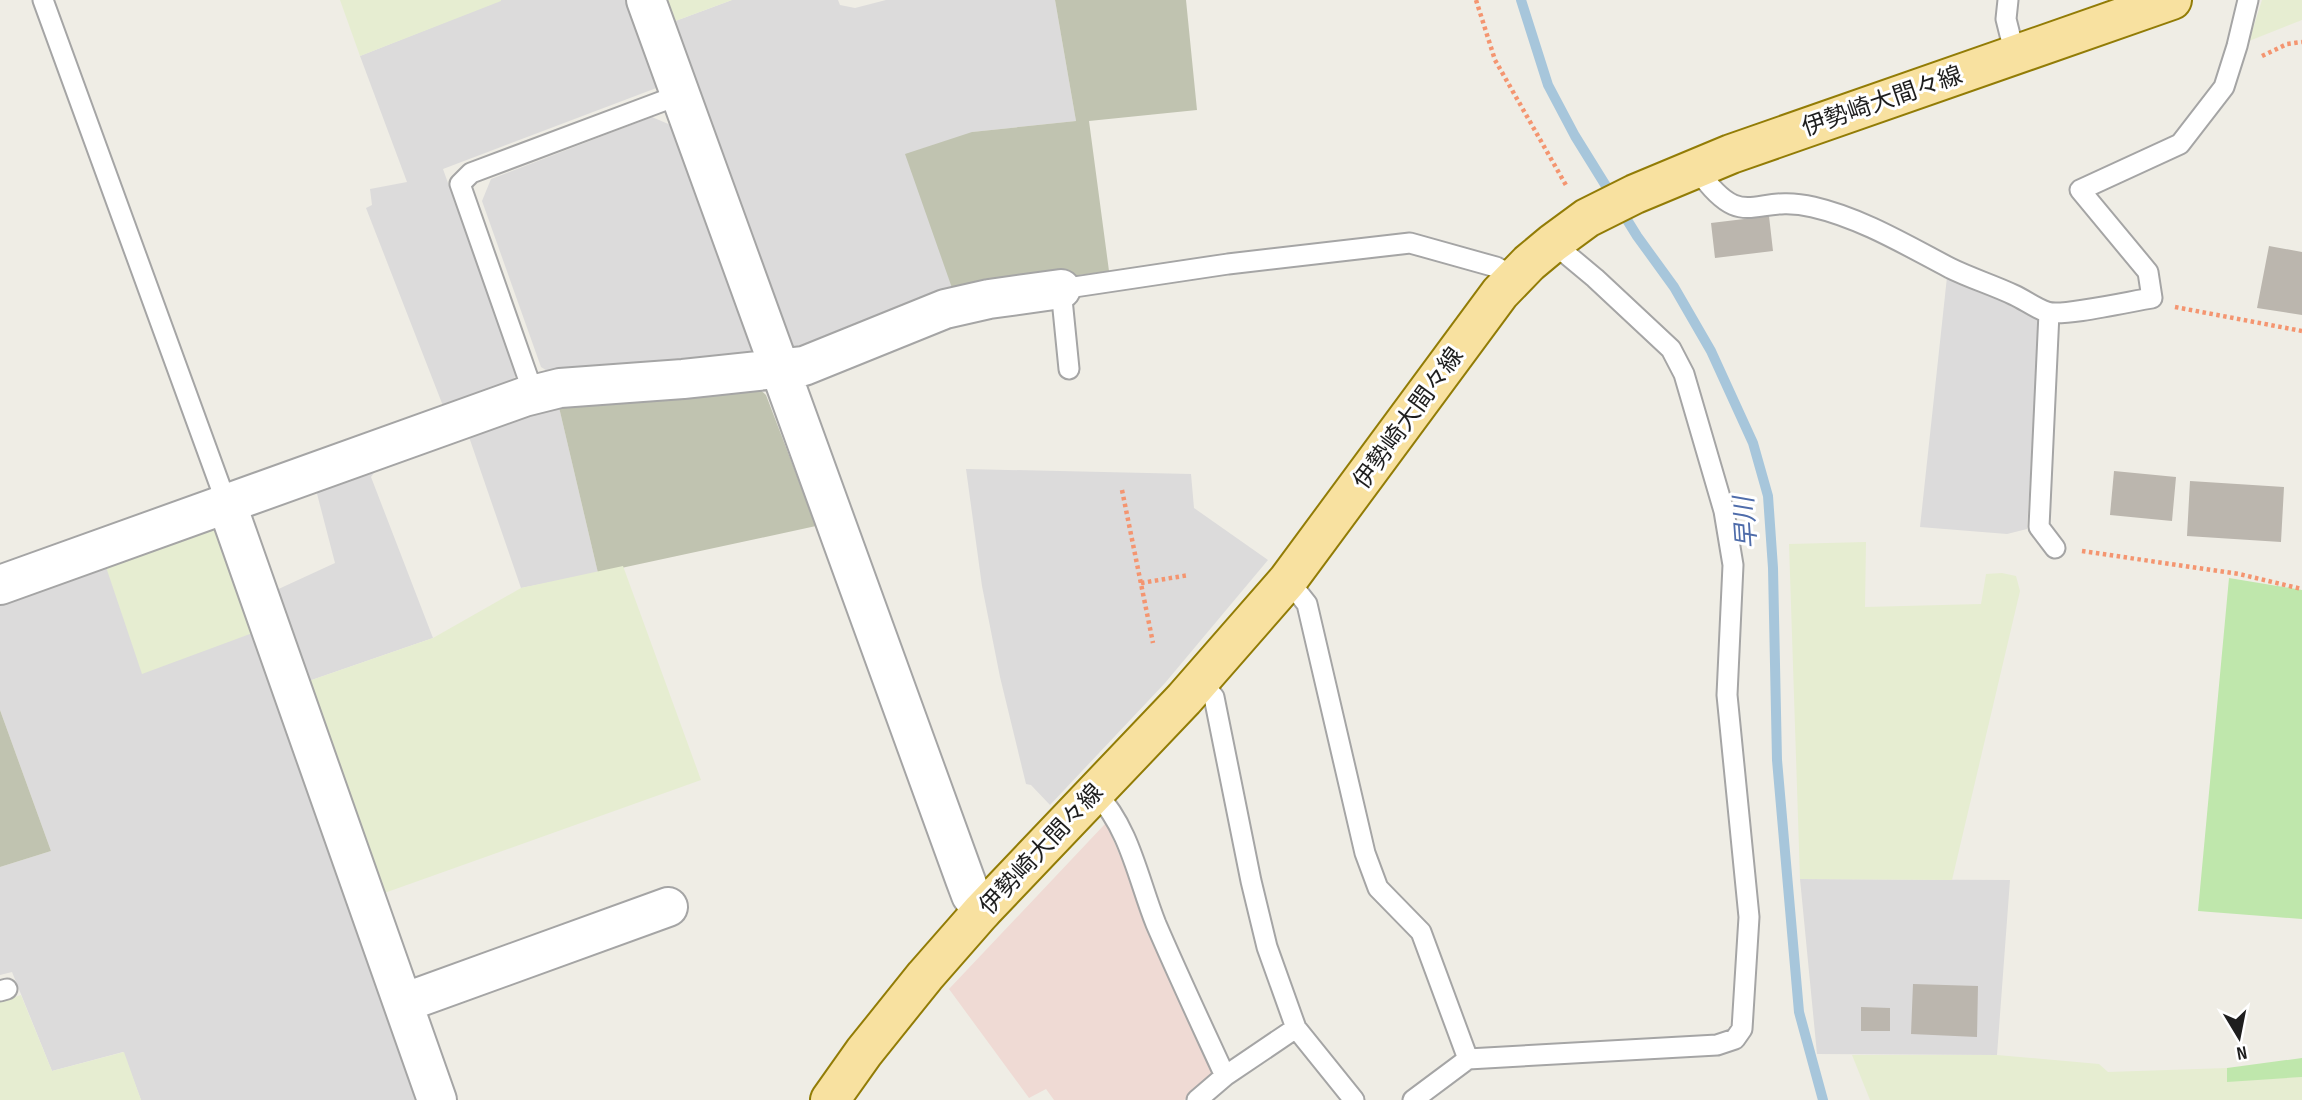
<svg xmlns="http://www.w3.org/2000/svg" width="2302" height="1100" font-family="'Sofia Sans Condensed','Noto Sans JP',sans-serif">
<rect width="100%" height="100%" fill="#efede5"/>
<path fill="#dcdbdb" d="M 501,0 L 628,0 L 659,87 L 443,169 L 516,375 L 508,388 L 445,411 L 366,208 L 372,205 L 370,189 L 407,182 L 360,56 Z
M 732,0 L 838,0 L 840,5 L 855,8 L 886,0 L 1055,0 L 1076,121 L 972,132 L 952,289 L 789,351 L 670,23 Z
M 652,117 L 673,126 L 754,347 L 747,358 L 555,376 L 541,367 L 482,201 L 491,179 Z
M 1947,277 L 2037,316 L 2039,323 L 2027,529 L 2007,534 L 1920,527 Z
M 558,403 L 598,573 L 521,588 L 468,434 Z
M 966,469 L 1191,474 L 1194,508 L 1268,560 L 1165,683 L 1050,805 L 1031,785 L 1026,784 L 1000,677 L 982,586 Z
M 376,470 L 371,477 L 433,638 L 300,684 L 272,592 L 335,563 L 315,486 Z
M 104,561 L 258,631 L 422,1100 L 141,1100 L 123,1052 L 52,1071 L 12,972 L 0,975 L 0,867 L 51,851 L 0,710 L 0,599 Z
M 1800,879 L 2010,880 L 1997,1055 L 1817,1054 Z"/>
<path fill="#efdad4" d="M 1105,824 L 1109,830 L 1213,1075 L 1184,1100 L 1054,1100 L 1046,1089 L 1029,1098 L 949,989 Z"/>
<path fill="#c0c3b0" d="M 1055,0 L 1186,0 L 1197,110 L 1089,121 L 1109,271 L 974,289 L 952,288 L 905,154 L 972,132 L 1076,121 Z
M 755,385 L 766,395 L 816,526 L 598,573 L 558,403 Z
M 0,710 L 51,851 L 0,867 Z"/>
<path fill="#e6edd1" d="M 340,0 L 501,0 L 501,1 L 360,56 Z
M 662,0 L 732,0 L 670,23 Z
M 2262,0 L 2302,0 L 2302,20 L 2249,41 Z
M 216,520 L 258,631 L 142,674 L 104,561 Z
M 1866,542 L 1865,607 L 1981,604 L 1986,574 L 2002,573 L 2016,576 L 2020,591 L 1952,880 L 1800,879 L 1789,544 Z
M 623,566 L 701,780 L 376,896 L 300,684 L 433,638 L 521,588 Z
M 21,995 L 52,1071 L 124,1052 L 141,1100 L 0,1100 L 0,1002 Z
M 1852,1055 L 1997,1055 L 2099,1064 L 2108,1072 L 2227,1068 L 2228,1081 L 2302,1077 L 2302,1100 L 1870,1100 Z"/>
<path fill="#bfe7ac" d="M 2229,578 L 2302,590 L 2302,919 L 2198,911 Z
M 2302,1058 L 2302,1077 L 2227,1082 L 2227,1068 Z"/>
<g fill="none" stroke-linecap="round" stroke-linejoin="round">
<path stroke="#a7c6db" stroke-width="10" d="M 1521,0 L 1548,85 L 1575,136 L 1637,236 L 1674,287 L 1711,351 L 1753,443 L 1768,496 L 1773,568 L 1777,760 L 1799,1012 L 1823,1100"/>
</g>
<path fill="#bbb6ae" d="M 1769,216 L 1773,251 L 1715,258 L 1711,223 Z
M 2269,246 L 2302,252 L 2302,315 L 2257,308 Z
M 2114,471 L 2176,477 L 2172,521 L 2110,515 Z
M 2190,481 L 2284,487 L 2281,542 L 2187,536 Z
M 1913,984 L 1978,986 L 1977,1037 L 1911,1034 Z
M 1861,1007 L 1890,1008 L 1890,1031 L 1861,1031 Z"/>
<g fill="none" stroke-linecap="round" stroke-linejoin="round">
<defs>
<path id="service" d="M 43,0 L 226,502
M 2008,0 L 2006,19 L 2015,55
M 1697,169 C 1744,236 1753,192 1813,207 C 1861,218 1906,245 1950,268 C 1970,278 1993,285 2014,295 C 2025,300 2035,308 2047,312 C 2062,317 2132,301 2152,298 L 2148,272 L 2080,190 L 2180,144 L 2224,87 L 2237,46 L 2248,0
M 2049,313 L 2039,527 L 2055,548
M 1069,369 L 1061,289 L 1228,264 L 1410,243 L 1496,267 L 1515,277
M 534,395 L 460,184 L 471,173 L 679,95
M 1288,580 L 1307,604 L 1365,853 L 1378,888 L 1421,932 L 1468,1059
M 1199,680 L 1214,697 L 1251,881 L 1267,947 L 1296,1028 L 1354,1100
M 1096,793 C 1130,829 1138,879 1156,924 C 1178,975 1202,1026 1225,1076 L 1296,1028
M 0,991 L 7,989
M 1197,1100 L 1225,1076
M 1413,1100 L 1468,1059 L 1717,1045 L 1735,1039 L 1742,1029 L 1749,917 L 1727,695 L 1733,565 L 1724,511 L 1684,374 L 1671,349 L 1595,278 L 1553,243"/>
<path id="minor" d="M 646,0 L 965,879 L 971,895 L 982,911
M 226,502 L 437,1100
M 0,585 L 524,397 L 560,388 L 683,379 L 804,366 L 945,309 L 989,299 L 1061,289
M 403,1003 L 668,907"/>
<path id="primary" d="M 830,1100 L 864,1052 L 925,976 L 982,911 L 1184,699 L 1288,580 L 1500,293 L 1529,263 L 1553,243 L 1587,218 L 1635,194 L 1731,154 L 2172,0"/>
</defs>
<use href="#service" stroke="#a5a5a5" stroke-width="23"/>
<use href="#minor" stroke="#a5a5a5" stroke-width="42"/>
<use href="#primary" stroke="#927c06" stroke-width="42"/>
<path stroke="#f49570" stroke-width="4.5" stroke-dasharray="3.5 3.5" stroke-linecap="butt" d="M 1476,0 L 1495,60 L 1567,187
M 2262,56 L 2287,44 L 2302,42
M 2175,307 L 2302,331
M 1122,490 L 1153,643
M 2082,551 L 2239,574 L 2302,589
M 1141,583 L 1189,575"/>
<use href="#service" stroke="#fff" stroke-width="19"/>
<use href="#minor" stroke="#fff" stroke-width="38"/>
<use href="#primary" stroke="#f8e1a0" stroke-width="38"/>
</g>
<g text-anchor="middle" stroke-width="6" stroke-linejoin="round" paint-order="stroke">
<g font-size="24" fill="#1e1e1e" stroke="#fff">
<text transform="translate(1882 101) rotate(-19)" y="8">伊勢崎大間々線</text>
<text transform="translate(1408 418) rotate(-54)" y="8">伊勢崎大間々線</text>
<text transform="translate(1041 849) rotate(-47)" y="8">伊勢崎大間々線</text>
</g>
<g font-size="26" font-style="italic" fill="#4e6caa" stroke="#fff">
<text transform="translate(1745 523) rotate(-94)" y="9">早川</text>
</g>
</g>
<g transform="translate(2239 1037) rotate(170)" stroke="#ffffff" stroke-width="5" paint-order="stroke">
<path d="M0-5L12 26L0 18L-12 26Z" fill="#1e1e1e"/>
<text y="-10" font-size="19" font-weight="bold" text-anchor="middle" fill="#1e1e1e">N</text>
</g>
</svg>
